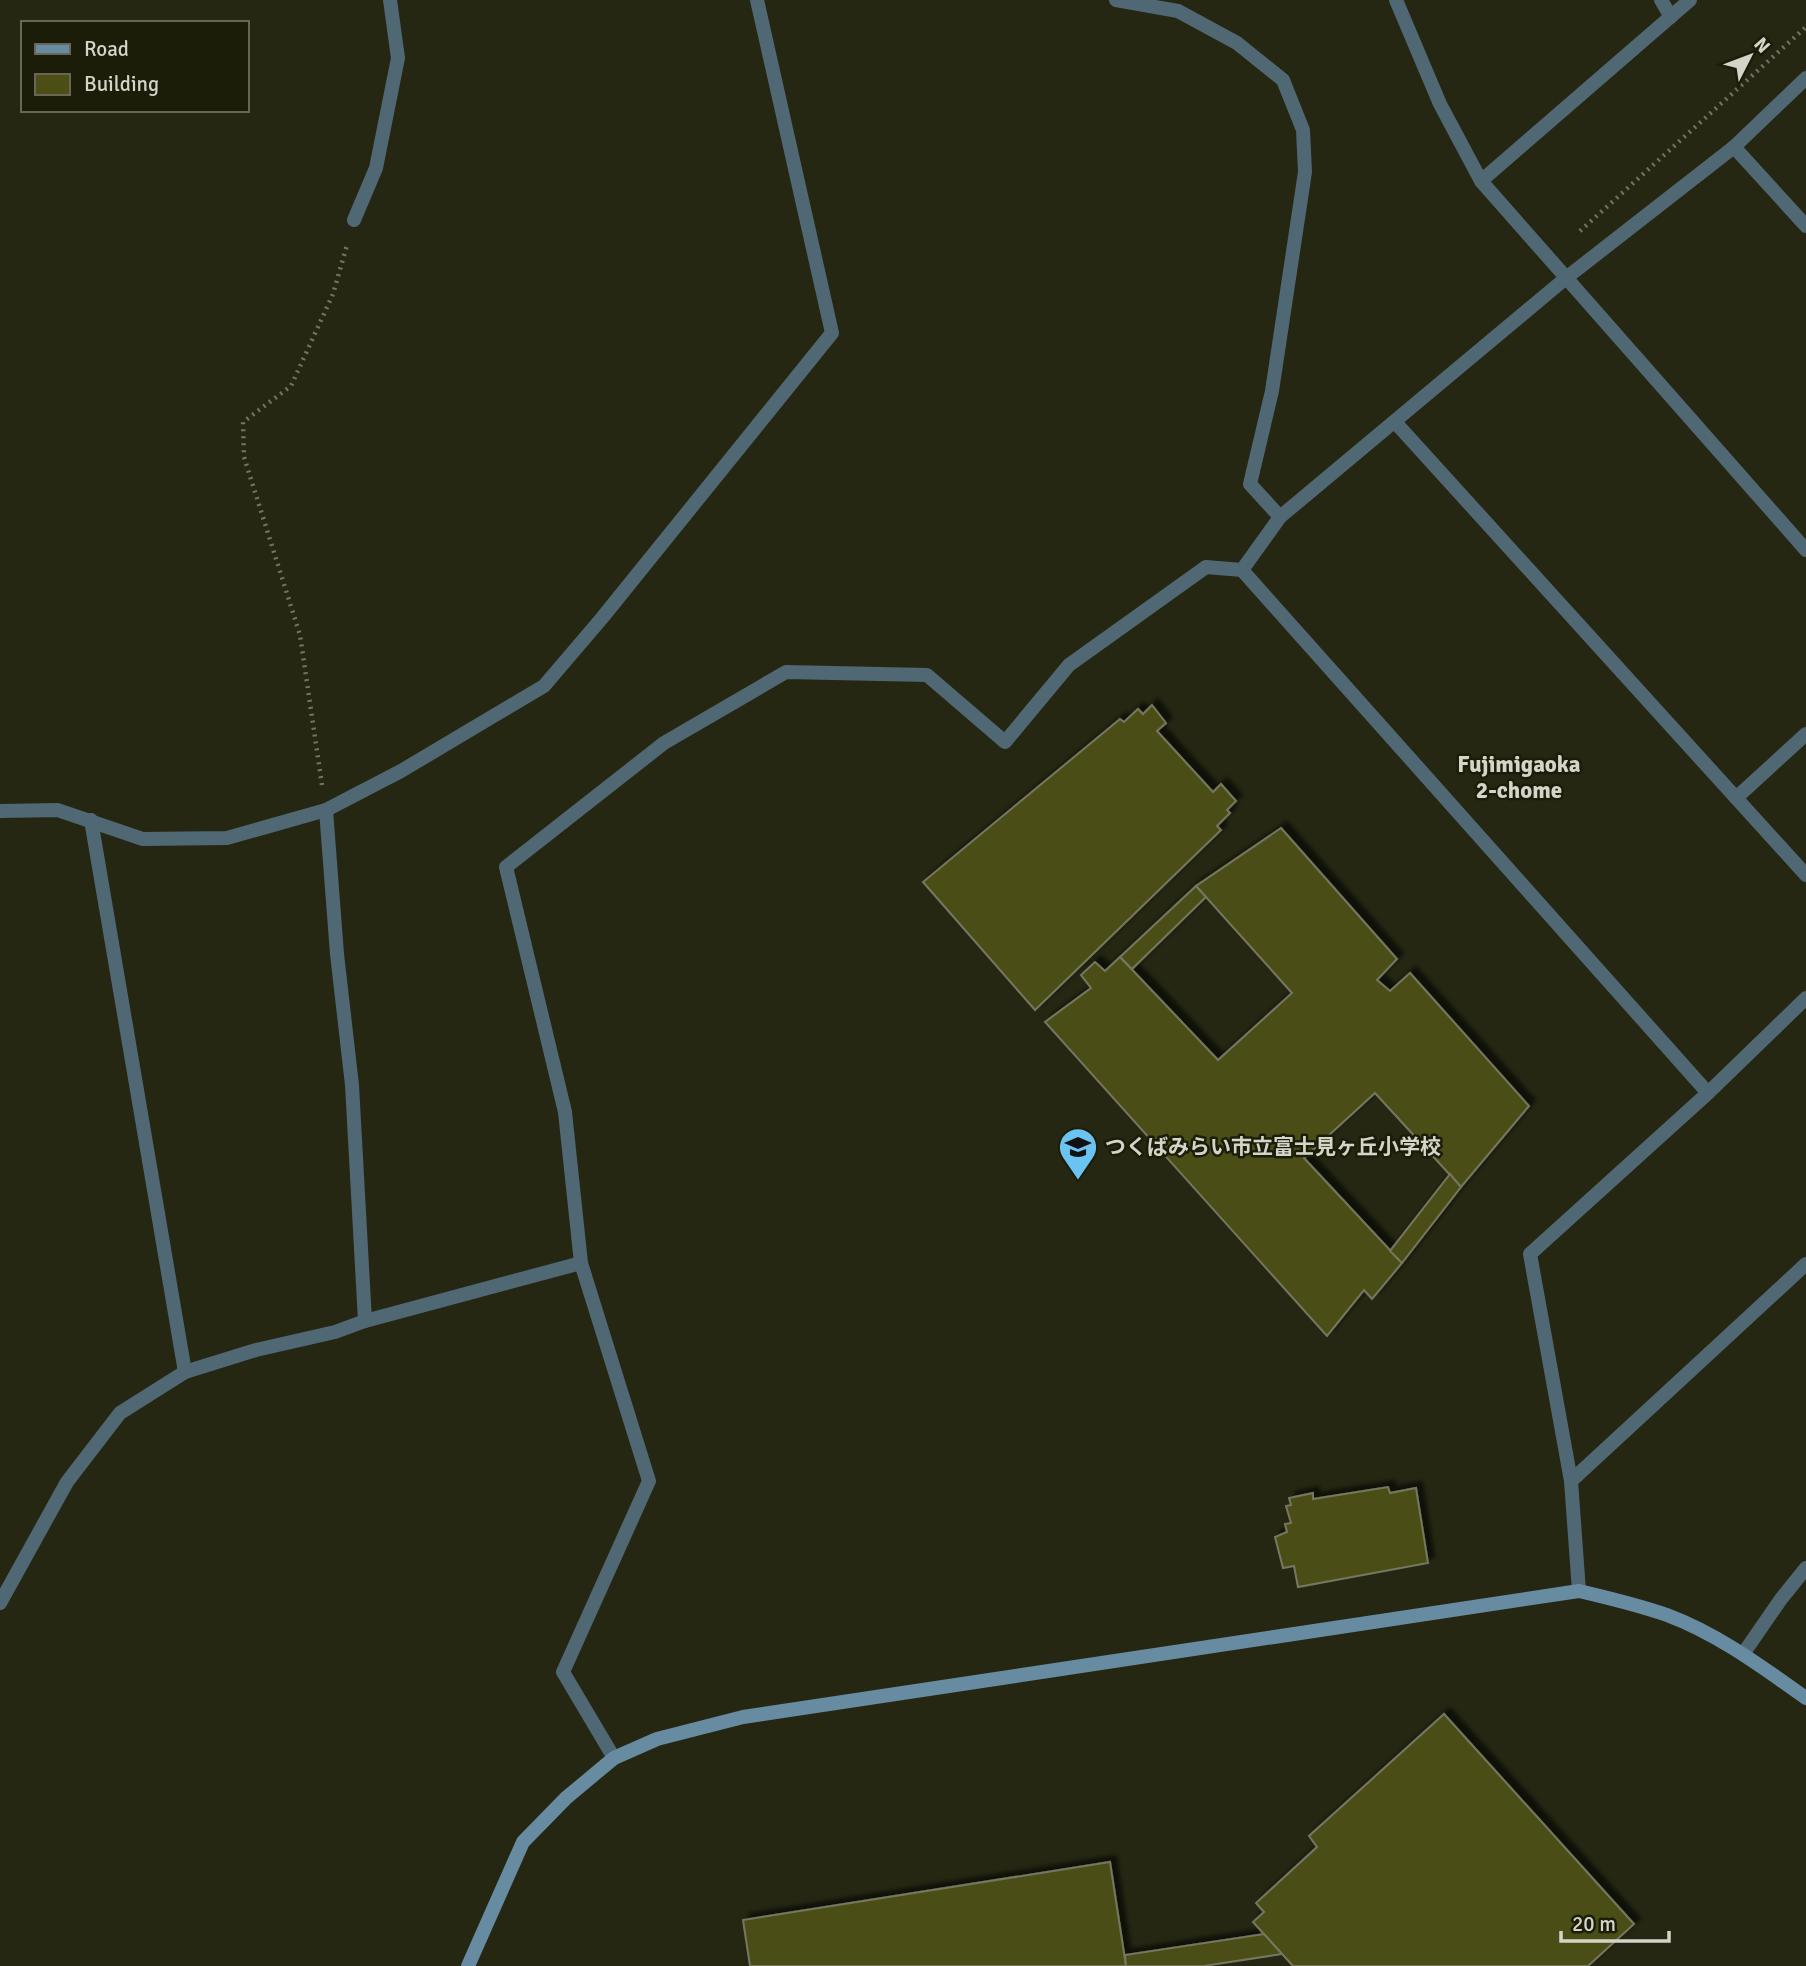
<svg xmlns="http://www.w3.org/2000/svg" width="1806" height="1966" viewBox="0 0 1806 1966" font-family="Signika,'Noto Sans JP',sans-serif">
<defs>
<filter id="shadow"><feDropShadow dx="6" dy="-6" stdDeviation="2" flood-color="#0009"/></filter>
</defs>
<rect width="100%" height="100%" fill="#252713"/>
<!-- building -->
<g fill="#4c4e16" stroke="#757760" stroke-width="2" filter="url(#shadow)">
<path d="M1152,705L1166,723L1157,731L1213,792L1221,784L1236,801L1227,810L1230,813L1217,826L1221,830L1035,1010L923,882L1120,719L1124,722L1138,709L1143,714Z"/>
<path d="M1281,828L1397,959L1377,980L1390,991L1410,973L1529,1106L1461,1187L1375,1093L1304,1158L1402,1263L1372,1299L1364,1290L1327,1336L1045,1022L1091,988L1081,975L1095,962L1105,971L1120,957L1218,1060L1292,993L1196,886Z"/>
<path d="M1196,886L1206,897L1132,969L1120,957Z"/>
<path d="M1450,1174L1461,1187L1402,1263L1390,1251Z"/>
<path d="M1388,1487L1390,1493L1416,1488L1428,1563L1298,1587L1294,1566L1283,1568L1275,1537L1287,1532L1285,1524L1291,1523L1286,1506L1291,1505L1289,1498L1313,1493V1499Z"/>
<path d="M1444,1714L1634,1924L1588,1966H1293L1253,1922L1264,1912L1256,1903L1317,1847L1309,1836Z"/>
<path d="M1110,1862L1126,1966H750L743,1920Z"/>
<path d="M1264,1934L1282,1954L1204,1966H1126L1125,1955Z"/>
</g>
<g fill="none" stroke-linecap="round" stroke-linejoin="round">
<!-- path -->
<g stroke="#737464" stroke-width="4.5" stroke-dasharray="2 5" stroke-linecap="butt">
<path d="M1580,231L1806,27"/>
<path d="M322,785L300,635L244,457L243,422L291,386L333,294L347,245"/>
</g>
<!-- street -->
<g stroke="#506774" stroke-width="14">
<path d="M1116,0L1178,11L1237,43L1283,80L1303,130L1305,172L1272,391L1250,484L1280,517"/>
<path d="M1396,0L1440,104L1481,181L1806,550"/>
<path d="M1661,0L1671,17"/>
<path d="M1734,147L1806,226"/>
<path d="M1481,181L1690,0"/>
<path d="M354,220L376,168L398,58L390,0"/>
<path d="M1395,422L1806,875"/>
<path d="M1736,798L1806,734"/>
<path d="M0,811L58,810L143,839L227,838L326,810L401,771L544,686L602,618L832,333L757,0"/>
<path d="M91,820L185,1372"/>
<path d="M1708,1093L1242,570L1280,517L1566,278L1734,147L1806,78"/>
<path d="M365,1321L581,1263"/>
<path d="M1571,1481L1806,1264"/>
<path d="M1579,1591L1571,1481L1530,1254L1708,1093L1806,998"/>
<path d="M0,1603L67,1482L120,1413L185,1372L256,1350L335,1332L365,1321L352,1085L337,954L326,810"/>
<path d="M1743,1654L1781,1599L1806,1568"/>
<path d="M614,1758L563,1672L649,1481L581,1263L565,1112L506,867L664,743L786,672L927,675L1005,742L1069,665L1206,567L1242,570"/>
</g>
<!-- secondary -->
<path stroke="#678ca1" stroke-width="14" d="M468,1966L523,1842L566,1798L614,1758L657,1739L743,1717L1579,1591C1609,1598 1638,1605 1667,1615C1718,1634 1762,1667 1806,1698"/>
</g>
<!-- icons -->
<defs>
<g id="school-pin" transform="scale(2.0125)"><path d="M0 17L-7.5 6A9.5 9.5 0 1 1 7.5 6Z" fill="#6bc3f2" stroke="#1c1d09"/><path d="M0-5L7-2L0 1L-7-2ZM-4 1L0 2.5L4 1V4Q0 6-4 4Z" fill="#111"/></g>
</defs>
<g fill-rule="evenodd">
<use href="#school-pin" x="1078" y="1147"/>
</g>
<g text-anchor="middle" stroke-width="5" stroke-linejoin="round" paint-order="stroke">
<!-- poi labels -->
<g font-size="21" font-weight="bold" fill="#d4d5c9" stroke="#1c1d09" text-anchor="start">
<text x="1105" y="1154">つくばみらい市立富士見ヶ丘小学校</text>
</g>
<!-- neighbourhood labels -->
<g font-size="23" font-weight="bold" fill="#d4d5c9" stroke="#1c1d09">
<text x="1519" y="772">Fujimigaoka<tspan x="1519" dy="26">2-chome</tspan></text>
</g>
</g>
<!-- legend -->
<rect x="21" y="21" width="228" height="91" fill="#1c1d09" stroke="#666756" stroke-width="2"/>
<rect x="35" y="44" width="35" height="10" fill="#678ca1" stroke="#666756" stroke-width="2"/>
<text x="84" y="56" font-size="21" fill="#d4d5c9">Road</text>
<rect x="35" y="74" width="35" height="21" fill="#4c4e16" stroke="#666756" stroke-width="2"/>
<text x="84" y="91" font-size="21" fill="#d4d5c9">Building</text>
<!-- north arrow -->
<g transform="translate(1750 56) rotate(48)" stroke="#1c1d09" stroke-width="5" paint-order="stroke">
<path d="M0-5L12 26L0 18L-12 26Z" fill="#d4d5c9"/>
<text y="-10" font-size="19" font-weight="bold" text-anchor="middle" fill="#d4d5c9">N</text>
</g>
<!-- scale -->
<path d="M1561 1931v10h108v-10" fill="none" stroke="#d4d5c9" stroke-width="3.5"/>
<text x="1572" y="1931" font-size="21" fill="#d4d5c9" stroke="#1c1d09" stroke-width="5" paint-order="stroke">20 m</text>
</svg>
